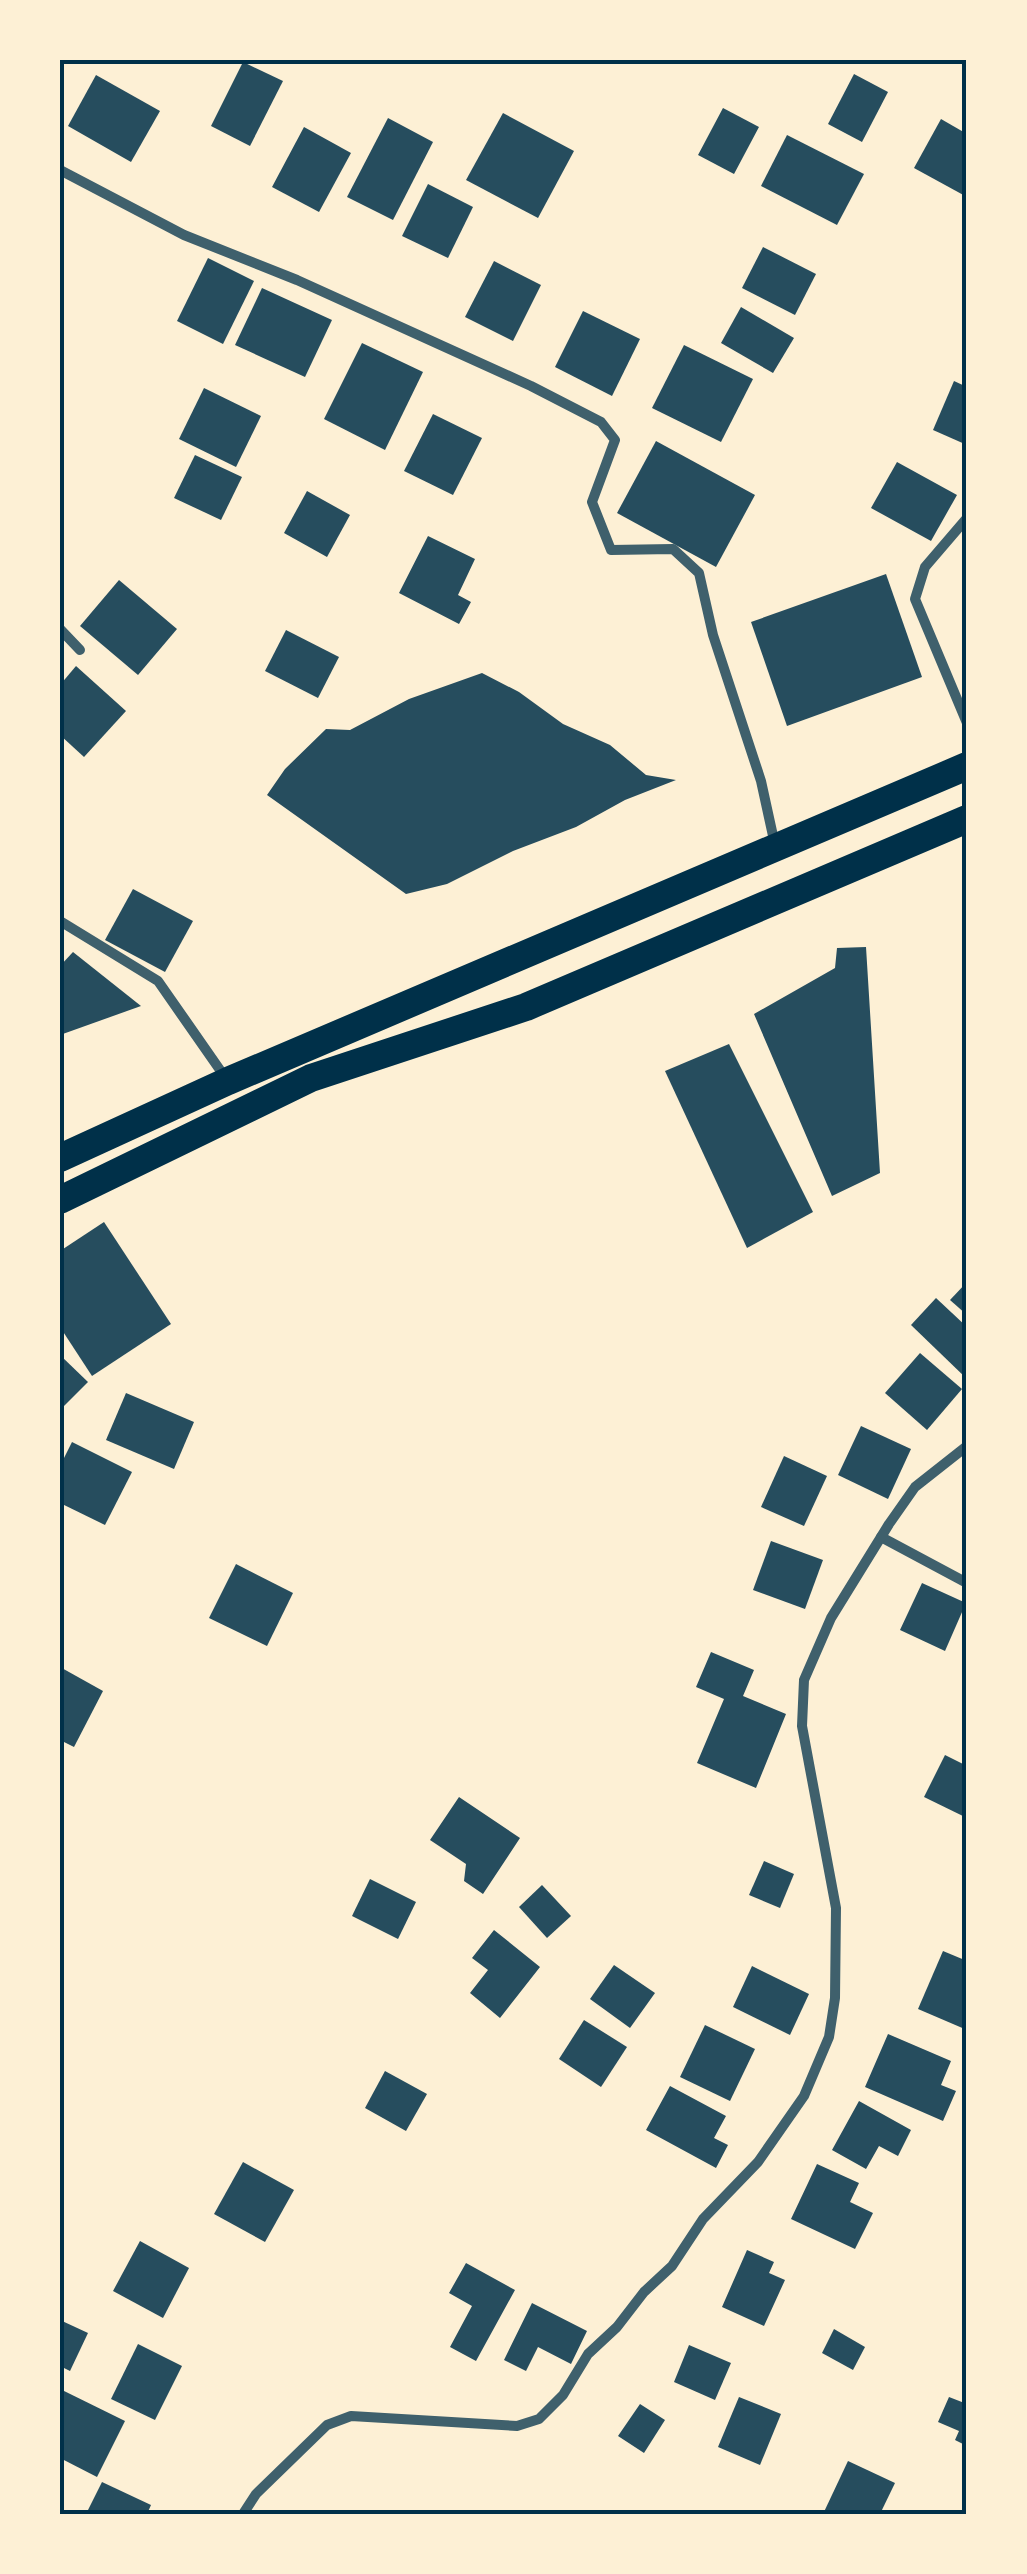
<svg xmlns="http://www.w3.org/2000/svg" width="1027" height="2574" viewBox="0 0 1027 2574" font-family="Helvetica,sans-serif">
<rect width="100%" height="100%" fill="#fdf0d5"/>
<!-- building -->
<g fill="#264d5e">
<path d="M243,62L283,81L250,146L211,126Z"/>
<path d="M854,74L888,92L862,142L828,124Z"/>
<path d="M96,75L160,111L131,162L68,126Z"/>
<path d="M723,108L759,127L734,174L698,155Z"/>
<path d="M503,113L574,151L538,218L466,180Z"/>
<path d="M388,118L433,142L393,220L347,197Z"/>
<path d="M941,119L967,134V197L914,168Z"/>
<path d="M304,127L351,153L319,212L272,187Z"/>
<path d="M787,135L864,174L837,225L761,186Z"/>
<path d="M428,184L473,207L448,258L402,236Z"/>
<path d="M763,247L816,274L795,315L742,288Z"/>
<path d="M208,258L254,281L223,344L177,321Z"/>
<path d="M494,261L541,285L513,341L465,317Z"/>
<path d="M262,288L332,320L305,377L235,345Z"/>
<path d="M741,307L794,338L773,373L721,343Z"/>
<path d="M583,311L640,339L612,396L555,367Z"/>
<path d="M362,343L423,372L385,450L324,419Z"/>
<path d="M684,345L753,379L721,442L652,408Z"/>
<path d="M954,381L967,387V445L933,430Z"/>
<path d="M204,388L261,416L236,467L179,439Z"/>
<path d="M433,414L482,438L453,495L404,471Z"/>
<path d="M656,441L755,495L716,567L617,513Z"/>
<path d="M195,455L242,477L221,520L174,498Z"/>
<path d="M897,462L957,495L931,541L871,508Z"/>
<path d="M307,491L350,515L327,557L284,533Z"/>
<path d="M428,536L475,559L458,595L471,602L459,624L399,593Z"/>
<path d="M886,574L922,677L787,726L751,622Z"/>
<path d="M119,580L177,629L138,675L80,626Z"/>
<path d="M286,630L339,657L318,698L265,671Z"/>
<path d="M76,666L126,711L84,757L60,735V685Z"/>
<path d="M482,673L519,692L563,724L610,745L646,775L676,780L625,800L576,827L513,851L447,884L406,894L267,795L285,769L326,729L350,730L409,699Z"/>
<path d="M133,889L193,921L165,972L105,940Z"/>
<path d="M866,947L880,1173L832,1196L754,1014L835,968L837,948Z"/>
<path d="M73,952L141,1006L60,1035V966Z"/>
<path d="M729,1044L813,1212L747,1248L665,1071Z"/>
<path d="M104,1222L171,1324L92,1376L60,1327V1251Z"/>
<path d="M967,1282V1315L950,1300Z"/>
<path d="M936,1298L967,1327V1379L911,1325Z"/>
<path d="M920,1353L962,1389L927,1430L885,1393Z"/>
<path d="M60,1355L88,1382L60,1410Z"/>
<path d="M126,1393L194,1422L174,1469L106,1440Z"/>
<path d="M861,1426L911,1449L888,1499L838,1475Z"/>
<path d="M72,1442L132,1472L105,1525L60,1503V1466Z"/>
<path d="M784,1456L827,1476L804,1526L761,1507Z"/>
<path d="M771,1541L823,1560L805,1609L753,1590Z"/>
<path d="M236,1564L293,1593L267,1646L209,1618Z"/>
<path d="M922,1583L966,1603L945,1651L900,1630Z"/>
<path d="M711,1652L754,1670L743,1696L786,1714L756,1788L697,1763L724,1699L696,1687Z"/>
<path d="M60,1667L103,1691L74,1747L60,1740Z"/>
<path d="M945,1755L967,1766V1818L924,1797Z"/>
<path d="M459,1797L520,1838L483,1894L464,1881L466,1864L430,1840Z"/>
<path d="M764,1861L794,1874L780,1908L749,1895Z"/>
<path d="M370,1879L416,1902L398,1939L352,1916Z"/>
<path d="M542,1885L571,1916L547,1938L519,1907Z"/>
<path d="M494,1930L540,1967L500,2018L470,1993L488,1970L472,1958Z"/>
<path d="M943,1951L967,1961V2030L918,2009Z"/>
<path d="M614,1965L655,1993L630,2028L590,1999Z"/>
<path d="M752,1966L809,1994L790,2035L733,2007Z"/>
<path d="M584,2020L627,2047L601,2087L559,2059Z"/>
<path d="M705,2025L755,2049L730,2101L680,2077Z"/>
<path d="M888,2034L951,2061L941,2085L956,2091L943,2121L865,2087Z"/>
<path d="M385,2071L427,2094L406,2131L365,2108Z"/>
<path d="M670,2086L726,2116L714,2138L728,2145L716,2168L646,2130Z"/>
<path d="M859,2101L911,2130L898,2156L879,2146L866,2169L832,2150Z"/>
<path d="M243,2162L294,2190L265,2242L214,2214Z"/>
<path d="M817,2164L859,2183L850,2202L873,2213L855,2249L791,2219Z"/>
<path d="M140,2241L189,2268L163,2318L113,2291Z"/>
<path d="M747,2250L774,2262L769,2273L785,2280L764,2326L722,2307Z"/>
<path d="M466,2263L515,2290L476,2361L450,2347L472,2306L449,2293Z"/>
<path d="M532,2303L587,2331L571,2364L538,2347L526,2371L504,2360Z"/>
<path d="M60,2320L88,2333L70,2371L60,2366Z"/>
<path d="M834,2329L865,2347L853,2370L822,2353Z"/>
<path d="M138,2344L182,2366L155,2420L111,2399Z"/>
<path d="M689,2345L731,2363L715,2400L674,2382Z"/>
<path d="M60,2389L125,2421L97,2477L60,2458Z"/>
<path d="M739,2397L781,2414L760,2465L718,2447Z"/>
<path d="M949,2397L967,2404V2446L955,2440L959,2431L938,2422Z"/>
<path d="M640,2404L665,2420L644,2453L618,2436Z"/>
<path d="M848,2461L895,2483L880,2514H823Z"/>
<path d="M102,2482L151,2505L147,2514H86Z"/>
</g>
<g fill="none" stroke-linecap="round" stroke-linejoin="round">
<!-- minor -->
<g stroke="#3f606c" stroke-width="10">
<path d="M60,170L184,235L297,280L531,386L601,422L615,440L592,502L611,550L673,549L699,573L713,635L761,781L775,845"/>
<path d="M967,518L925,567L915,599L967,723"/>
<path d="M60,629L80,650"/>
<path d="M60,921L158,981L227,1080"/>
<path d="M881,1537L967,1583"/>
<path d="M243,2514L256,2494L327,2425L351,2416L517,2426L539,2419L563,2395L588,2354L617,2327L644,2292L672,2266L703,2219L758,2162L804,2096L829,2037L835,1998L836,1908L802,1726L804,1680L831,1618L889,1524L915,1487L967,1446"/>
</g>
<!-- trunk -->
<g stroke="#003049" stroke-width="28">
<path d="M60,1158L228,1081L967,766"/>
<path d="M60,1200L311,1078L526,1007L967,819"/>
</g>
</g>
<!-- border -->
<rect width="1027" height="2574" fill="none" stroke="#fdf0d5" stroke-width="125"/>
<rect x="62" y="62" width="902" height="2450" fill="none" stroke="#003049" stroke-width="4"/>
</svg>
